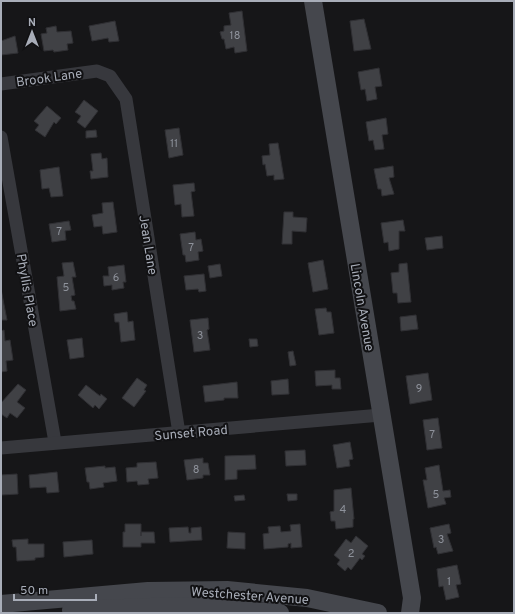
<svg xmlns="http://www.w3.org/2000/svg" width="515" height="614" viewBox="0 0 515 614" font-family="Overpass,sans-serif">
<rect width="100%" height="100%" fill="#161618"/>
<!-- building -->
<g fill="#404145" stroke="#303034">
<path d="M242,11L247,51L235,53L234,47L226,49L224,39H222L220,32L224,31V26L231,25L229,13Z"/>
<path d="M364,19L371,49L354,51L350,21Z"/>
<path d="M115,21L119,41L109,42L108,38L92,41L89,26Z"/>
<path d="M56,26L57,32L71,31L73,43L67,44L68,50L54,52L53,50L44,51L41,34L47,33L46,28Z"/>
<path d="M15,36L18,53L1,55V41Z"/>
<path d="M379,68L382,86L375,87L377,99L367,101L365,89L361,90L358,72Z"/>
<path d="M84,100L98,111L85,128L77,122L81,116L75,112Z"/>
<path d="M47,106L61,118L56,124L54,122L45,137L35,130L39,125L34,121Z"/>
<path d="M386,118L388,134L382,135L384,149L375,150L373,140L369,141L366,122Z"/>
<path d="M179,128L183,155L169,158L165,130Z"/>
<path d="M96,130L97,137L86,138V131Z"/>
<path d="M278,143L284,179L274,180V175L267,176L265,164L263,165L262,156L270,155L269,144Z"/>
<path d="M101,153L102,159L107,158L108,177L91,179L90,171H93L91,154Z"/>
<path d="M393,166L394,177L389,178L394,194L382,196L381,189H378L374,169Z"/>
<path d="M59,167L63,196L51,197L49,188L42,189L40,170Z"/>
<path d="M194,183L195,191L191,192L194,216L182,217L181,204L175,205L173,185Z"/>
<path d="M113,202L117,232L103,234L102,226L94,227L92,215L103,213L102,203Z"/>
<path d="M284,212H293V217L307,218L306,232L292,231V244H282Z"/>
<path d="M403,220L405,231H399V249L389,251L388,242L384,243L381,223Z"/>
<path d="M69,221L71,230L65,231L66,240L52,242L49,224Z"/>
<path d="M195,232L196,240L201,239L203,251L198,252L199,260L186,262L185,255H183L180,234Z"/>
<path d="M442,236L443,248L427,250L425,238Z"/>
<path d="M323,260L328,289L313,292L308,263Z"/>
<path d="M73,262L76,277H72L75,295L71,296L72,301H74L76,309L60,311L57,277L64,276L62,263Z"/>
<path d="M407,263L411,302L398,303L397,293H393L391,273L399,272V264Z"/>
<path d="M220,264L222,276L210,278L208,266Z"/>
<path d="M124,265L126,282H123L124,288L112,290V285L104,286L103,276H109L108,267Z"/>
<path d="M204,274L206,291L199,292L198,289L186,290L184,276Z"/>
<path d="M1,289L7,320H1Z"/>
<path d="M326,308L327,312H331L334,333L319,335L315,309Z"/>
<path d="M127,312L128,322L133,321L135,340L121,342L119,322H115L114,314Z"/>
<path d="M416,315L418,329L401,331L400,317Z"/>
<path d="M208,318L209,329L207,330L210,350L194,352L190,320Z"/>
<path d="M4,330L5,341L10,340L13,360L6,361L7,371L1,372V331Z"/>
<path d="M82,338L84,357L70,359L67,340Z"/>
<path d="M249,339H257L258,346L250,347Z"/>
<path d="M293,351L296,365L290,366L288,352Z"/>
<path d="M335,370V378H340L341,389H332V385L316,386L315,371Z"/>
<path d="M428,373L432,400L410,404L406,376Z"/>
<path d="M137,378L147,385L144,390L146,391L134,407L122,398Z"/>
<path d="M288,379L289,394L272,395L271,381Z"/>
<path d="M237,382L238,398H224V400L205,402L203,386Z"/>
<path d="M18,384L26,390L17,402L25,408L17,418L10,413L7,418L1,414V403Z"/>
<path d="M86,385L100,396L101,394L107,399L99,409L95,405L93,408L78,395Z"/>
<path d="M438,418L442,448L427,450L423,420Z"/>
<path d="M350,442L353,459L349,460L350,466L337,468L333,445Z"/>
<path d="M305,450L306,465L286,466L285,451Z"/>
<path d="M255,455L256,469L237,470V479L225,480V456Z"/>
<path d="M203,458V463H208L210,475H203V478L187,480L184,460Z"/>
<path d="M156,462L158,478L148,479L149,484L138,485L137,481L127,482L126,468L137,467V463Z"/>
<path d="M439,465L443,491L450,490L451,497L444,498L446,504L428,508L423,480H427L425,468Z"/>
<path d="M105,466V468L115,467L117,481L103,483L104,487L90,489L89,482H87L85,468Z"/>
<path d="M57,472L59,492L47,493L46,487L30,488L29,475Z"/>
<path d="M17,474L18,494L1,495V475Z"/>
<path d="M351,488L354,519H353V527L336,529L335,521H331L330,512L334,511V490Z"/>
<path d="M287,494H297V500L288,501Z"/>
<path d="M244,495L245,500L235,501L234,496Z"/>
<path d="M125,524H141V536V532H154L155,543H141V547H123V532H125Z"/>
<path d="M300,524L302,547L291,548V543L288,544V547L264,549L263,534L269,533L268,527L280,526L281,532L291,531L290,525Z"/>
<path d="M449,524L451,533L447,534L453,551L438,554L436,547L434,548L430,528Z"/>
<path d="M188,527L189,533H191V528L201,527L202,540L170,542L169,528Z"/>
<path d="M228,532L245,533V549L227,548Z"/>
<path d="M356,536L368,546L362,554L365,556L362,560L360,558L351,570L348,567L345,571L337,564L340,560L334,555L346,539L351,543Z"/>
<path d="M28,539V544H44V557L35,558V560L17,561L16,547H13L12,540Z"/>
<path d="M92,540L93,554L64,557L63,542Z"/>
<path d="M457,565L461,584L456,585L459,597L446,600L443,586L439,587L437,569Z"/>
</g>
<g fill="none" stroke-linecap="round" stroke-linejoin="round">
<!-- street -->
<g stroke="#37383d" stroke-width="13">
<path d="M1,84L97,71L110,76L126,99L179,433"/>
<path d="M1,137L55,442"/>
<path d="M1,448L381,415"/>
</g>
<!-- secondary -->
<g stroke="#45474d" stroke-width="18">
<path d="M313,1L412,598L410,613"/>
<path d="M1,604L148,591L227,590L307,598L378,613"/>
<path d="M71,610L178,606L280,613"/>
</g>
</g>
<g text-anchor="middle" stroke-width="4" stroke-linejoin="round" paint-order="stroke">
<!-- number labels -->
<g font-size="11" fill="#8e929b">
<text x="235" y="39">18</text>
<text x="174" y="147">11</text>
<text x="59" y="235">7</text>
<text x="191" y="251">7</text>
<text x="116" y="281">6</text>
<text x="66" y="291">5</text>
<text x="200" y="339">3</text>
<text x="419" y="392">9</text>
<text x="432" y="438">7</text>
<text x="196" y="473">8</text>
<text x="436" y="498">5</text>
<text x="343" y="513">4</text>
<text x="441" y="543">3</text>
<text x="351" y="557">2</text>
<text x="449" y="585">1</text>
</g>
<!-- street labels -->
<g font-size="13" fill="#a8adb8" stroke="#111113">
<text transform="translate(49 77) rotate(-8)" y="5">Brook Lane</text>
<text transform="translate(149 245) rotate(81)" y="5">Jean Lane</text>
<text transform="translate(28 290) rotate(80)" y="5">Phyllis Place</text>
<text transform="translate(363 307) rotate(80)" y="5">Lincoln Avenue</text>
<text transform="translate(191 432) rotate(-5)" y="5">Sunset Road</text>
<text transform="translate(250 595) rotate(4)" y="5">Westchester Avenue</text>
</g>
</g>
<!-- border -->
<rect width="515" height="614" fill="none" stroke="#a8adb8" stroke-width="4"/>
<!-- north arrow -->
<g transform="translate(32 32)" stroke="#111113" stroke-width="3" paint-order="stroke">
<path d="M0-3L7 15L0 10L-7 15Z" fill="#a8adb8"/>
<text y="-6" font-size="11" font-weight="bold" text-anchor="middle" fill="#a8adb8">N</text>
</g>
<!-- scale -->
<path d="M14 594v6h82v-6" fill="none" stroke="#a8adb8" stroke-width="2"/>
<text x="20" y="594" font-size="12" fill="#a8adb8" stroke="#111113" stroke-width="3" paint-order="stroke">50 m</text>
</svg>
